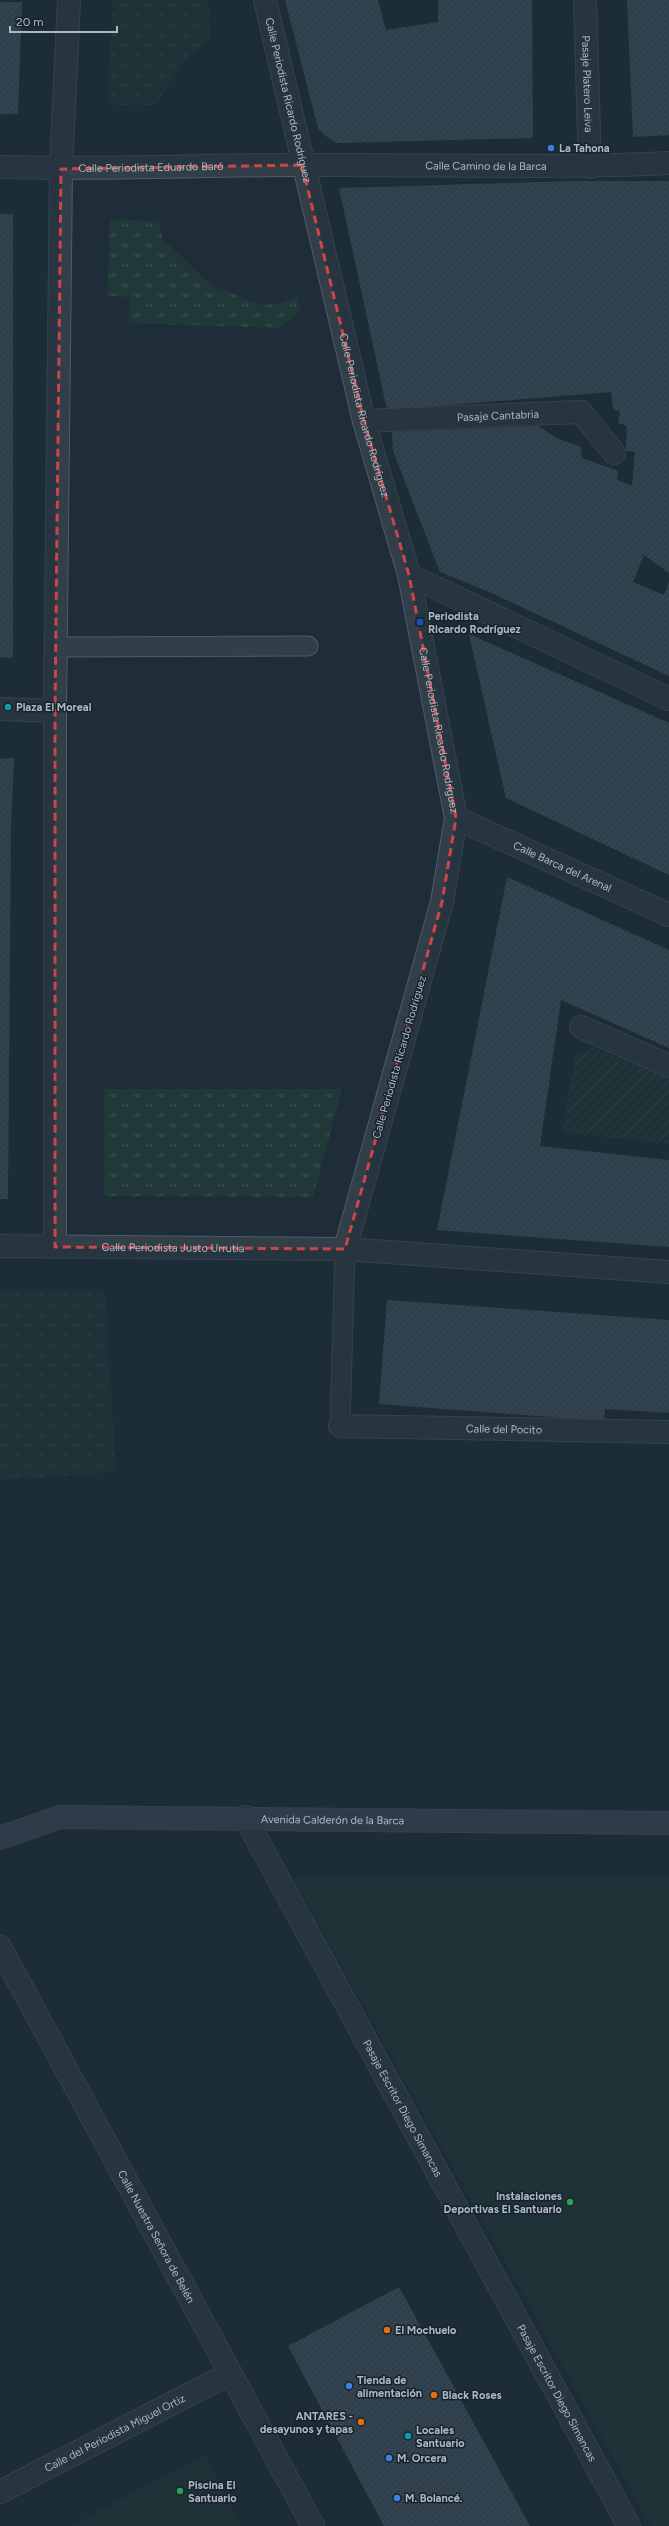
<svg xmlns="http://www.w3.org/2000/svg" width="669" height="2526" viewBox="0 0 669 2526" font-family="Figtree,sans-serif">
<defs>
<pattern id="grass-tufts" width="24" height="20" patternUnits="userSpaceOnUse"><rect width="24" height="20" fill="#203938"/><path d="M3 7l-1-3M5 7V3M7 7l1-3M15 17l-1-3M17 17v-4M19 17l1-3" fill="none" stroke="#3e5453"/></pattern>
<pattern id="garden-furrows" width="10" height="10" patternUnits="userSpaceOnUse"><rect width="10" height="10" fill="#203938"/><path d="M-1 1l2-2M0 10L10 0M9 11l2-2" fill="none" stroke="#3e5453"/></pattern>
<pattern id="building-hatch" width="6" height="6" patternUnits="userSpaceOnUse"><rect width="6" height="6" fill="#465764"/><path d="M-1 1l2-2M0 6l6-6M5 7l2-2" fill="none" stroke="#5e6d79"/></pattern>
</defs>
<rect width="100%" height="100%" fill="#1e2d38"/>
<!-- grass -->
<g fill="url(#grass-tufts)">
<path d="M113,0H208L210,40L181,65L156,105H107Z"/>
<path d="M110,219L158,221L163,239L211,285L261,305L280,303L297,296L301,308L294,317L277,328L129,323L130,297L107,296Z"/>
<path d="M104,1089H342L313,1197L104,1196Z"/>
<path d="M0,1290H105L116,1472L0,1480Z"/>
</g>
<!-- park -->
<g fill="#203938">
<path d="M669,1877V2526H651L293,1878Z"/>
<path d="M204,2455L242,2526H71Z"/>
</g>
<!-- garden -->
<path fill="url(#garden-furrows)" d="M593,1047L669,1080V1144L562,1132L575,1056Z"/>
<!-- building -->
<g fill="url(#building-hatch)">
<path d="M285,0H378L386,30L438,22V0H532L533,138L337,143L324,135L318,128Z"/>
<path d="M627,0H669V135L633,137Z"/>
<path d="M0,2H22L18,114H0Z"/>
<path d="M575,181H669V573L644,555L633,582L664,595L669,582V676L489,592L440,572L393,451L392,432L538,426L557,438L581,447L582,458L618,471L617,480L632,486L635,452L626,451L627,426L618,423L620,412L613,409L611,392L387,410L339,188Z"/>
<path d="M0,214H13V658L0,657Z"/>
<path d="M469,634L669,723V875L506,798Z"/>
<path d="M14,758L11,827L8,1199H0V759Z"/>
<path d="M507,877L669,950V1048L561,1000L540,1146L669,1160V1247L437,1230Z"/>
<path d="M387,1300L669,1320V1413L605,1409L604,1421L379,1404Z"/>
<path d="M399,2287L530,2526H384L288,2346Z"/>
</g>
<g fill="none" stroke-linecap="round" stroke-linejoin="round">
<!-- service casing -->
<g stroke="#505c66" stroke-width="21">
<g id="service">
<path d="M55,647L308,646"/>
<path d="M340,1426L345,1249"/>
</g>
</g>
<!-- pedestrian casing -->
<g stroke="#505c66" stroke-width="24">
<g id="pedestrian">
<path id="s1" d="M364,421L581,412L614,453"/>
<path d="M409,575L669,699"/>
<path d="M0,709L55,711"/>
<path id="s2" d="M456,818L669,915"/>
<path d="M581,1027L669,1066"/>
<path id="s3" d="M340,1426L669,1432"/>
<path id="s4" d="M245,1817L629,2526"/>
</g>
</g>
<!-- minor casing -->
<g stroke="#505c66" stroke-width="24">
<g id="minor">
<path id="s5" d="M585,0L590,167"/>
<path d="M55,1247V711L61,169L69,0"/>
<path id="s6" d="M0,1947L313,2526"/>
<path id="s7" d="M0,2492L229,2374"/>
</g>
</g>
<!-- tertiary casing -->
<g stroke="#505c66" stroke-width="24">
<g id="tertiary">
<path id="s8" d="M265,0L364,421L409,575L456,818L442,902L345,1249"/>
<path id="s9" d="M0,167C101,170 202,165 303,165C425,164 547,169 669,163"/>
<path id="s10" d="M0,1246L345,1249L669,1272"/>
</g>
</g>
<!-- secondary casing -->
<g stroke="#505c66" stroke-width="24">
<g id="secondary">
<path id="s11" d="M0,1838L60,1817L669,1823"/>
</g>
</g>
<!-- service -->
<use href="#service" stroke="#323e48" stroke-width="19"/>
<!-- pedestrian -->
<use href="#pedestrian" stroke="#323e48" stroke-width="22"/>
<!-- minor -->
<use href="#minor" stroke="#323e48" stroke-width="22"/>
<!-- tertiary -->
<use href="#tertiary" stroke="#323e48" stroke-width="22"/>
<!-- secondary -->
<use href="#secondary" stroke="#404e5b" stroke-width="22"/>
</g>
<!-- marked area -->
<path d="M0 0H669V2526H0ZM302,165L364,421L409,575L456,818L442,902L345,1249L55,1247V711L61,169Z" fill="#1e2d38" fill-opacity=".55" fill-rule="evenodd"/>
<path fill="none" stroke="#ce4547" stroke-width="3" stroke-dasharray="8 5" stroke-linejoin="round" d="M302,165L364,421L409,575L456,818L442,902L345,1249L55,1247V711L61,169Z"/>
<!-- markers -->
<g fill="#3f7fe0" stroke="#18232c" stroke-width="1.5">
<circle cx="551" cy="148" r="4"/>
<circle cx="349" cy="2386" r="4"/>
<circle cx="389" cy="2458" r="4"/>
<circle cx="397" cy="2498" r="4"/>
</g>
<rect fill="#1a4fb4" stroke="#18232c" stroke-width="1.5" x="416" y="618" width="8" height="8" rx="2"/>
<g fill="#0f9aa8" stroke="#18232c" stroke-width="1.5">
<circle cx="8" cy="707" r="4"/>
<circle cx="408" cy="2436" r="4"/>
</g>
<g fill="#2e9e5b" stroke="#18232c" stroke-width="1.5">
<circle cx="570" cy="2202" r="4"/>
<circle cx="180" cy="2491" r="4"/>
</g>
<g fill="#e8710a" stroke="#18232c" stroke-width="1.5">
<circle cx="387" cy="2330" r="4"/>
<circle cx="434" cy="2395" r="4"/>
<circle cx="361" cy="2422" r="4"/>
</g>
<g text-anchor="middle" stroke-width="3" stroke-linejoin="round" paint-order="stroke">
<!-- street labels -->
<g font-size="11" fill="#acb9c5" stroke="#18232c">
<text dy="4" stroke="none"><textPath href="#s5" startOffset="84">Pasaje Platero Leiva</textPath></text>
<text dy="4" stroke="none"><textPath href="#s8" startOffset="103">Calle Periodista Ricardo Rodríguez</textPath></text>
<text dy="4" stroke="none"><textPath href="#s9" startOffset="486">Calle Camino de la Barca</textPath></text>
<text dy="4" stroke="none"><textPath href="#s9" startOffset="151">Calle Periodista Eduardo Baró</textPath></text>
<text dy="4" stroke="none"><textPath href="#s8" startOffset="427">Calle Periodista Ricardo Rodríguez</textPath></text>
<text dy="4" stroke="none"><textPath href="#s1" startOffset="134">Pasaje Cantabria</textPath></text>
<text dy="4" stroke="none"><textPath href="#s8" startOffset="751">Calle Periodista Ricardo Rodríguez</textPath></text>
<text dy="4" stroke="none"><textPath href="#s2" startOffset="117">Calle Barca del Arenal</textPath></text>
<text transform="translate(399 1057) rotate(-74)" y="4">Calle Periodista Ricardo Rodríguez</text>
<text dy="4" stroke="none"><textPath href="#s10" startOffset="173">Calle Periodista Justo Urrutia</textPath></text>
<text dy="4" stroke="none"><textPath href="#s3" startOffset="164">Calle del Pocito</textPath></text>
<text dy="4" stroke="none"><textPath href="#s11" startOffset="336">Avenida Calderón de la Barca</textPath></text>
<text dy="4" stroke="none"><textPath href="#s4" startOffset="331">Pasaje Escritor Diego Simancas</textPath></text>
<text dy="4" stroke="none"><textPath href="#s6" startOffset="329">Calle Nuestra Señora de Belén</textPath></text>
<text dy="4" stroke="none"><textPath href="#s4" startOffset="655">Pasaje Escritor Diego Simancas</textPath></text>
<text dy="4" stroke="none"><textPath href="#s7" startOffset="129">Calle del Periodista Miguel Ortiz</textPath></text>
</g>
<!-- poi labels -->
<g font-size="11" font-weight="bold" fill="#acb9c5" stroke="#18232c" text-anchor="start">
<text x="559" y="152">La Tahona</text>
<text x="428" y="620">Periodista<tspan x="428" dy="13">Ricardo Rodríguez</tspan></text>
<text x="16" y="711">Plaza El Moreal</text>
<text x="562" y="2200" text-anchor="end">Instalaciones<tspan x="562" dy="13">Deportivas El Santuario</tspan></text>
<text x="395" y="2334">El Mochuelo</text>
<text x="357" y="2384">Tienda de<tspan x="357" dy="13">alimentación</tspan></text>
<text x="442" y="2399">Black Roses</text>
<text x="353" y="2420" text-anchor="end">ANTARES -<tspan x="353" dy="13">desayunos y tapas</tspan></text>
<text x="416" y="2434">Locales<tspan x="416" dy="13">Santuario</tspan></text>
<text x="397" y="2462">M. Orcera</text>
<text x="188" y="2489">Piscina El<tspan x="188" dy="13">Santuario</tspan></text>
<text x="405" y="2502">M. Bolancé.</text>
</g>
</g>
<!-- scale -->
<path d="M10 26v6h107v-6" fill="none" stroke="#acb9c5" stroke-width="2"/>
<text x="16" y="26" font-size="12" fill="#acb9c5" stroke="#18232c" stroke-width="3" paint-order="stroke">20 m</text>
</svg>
